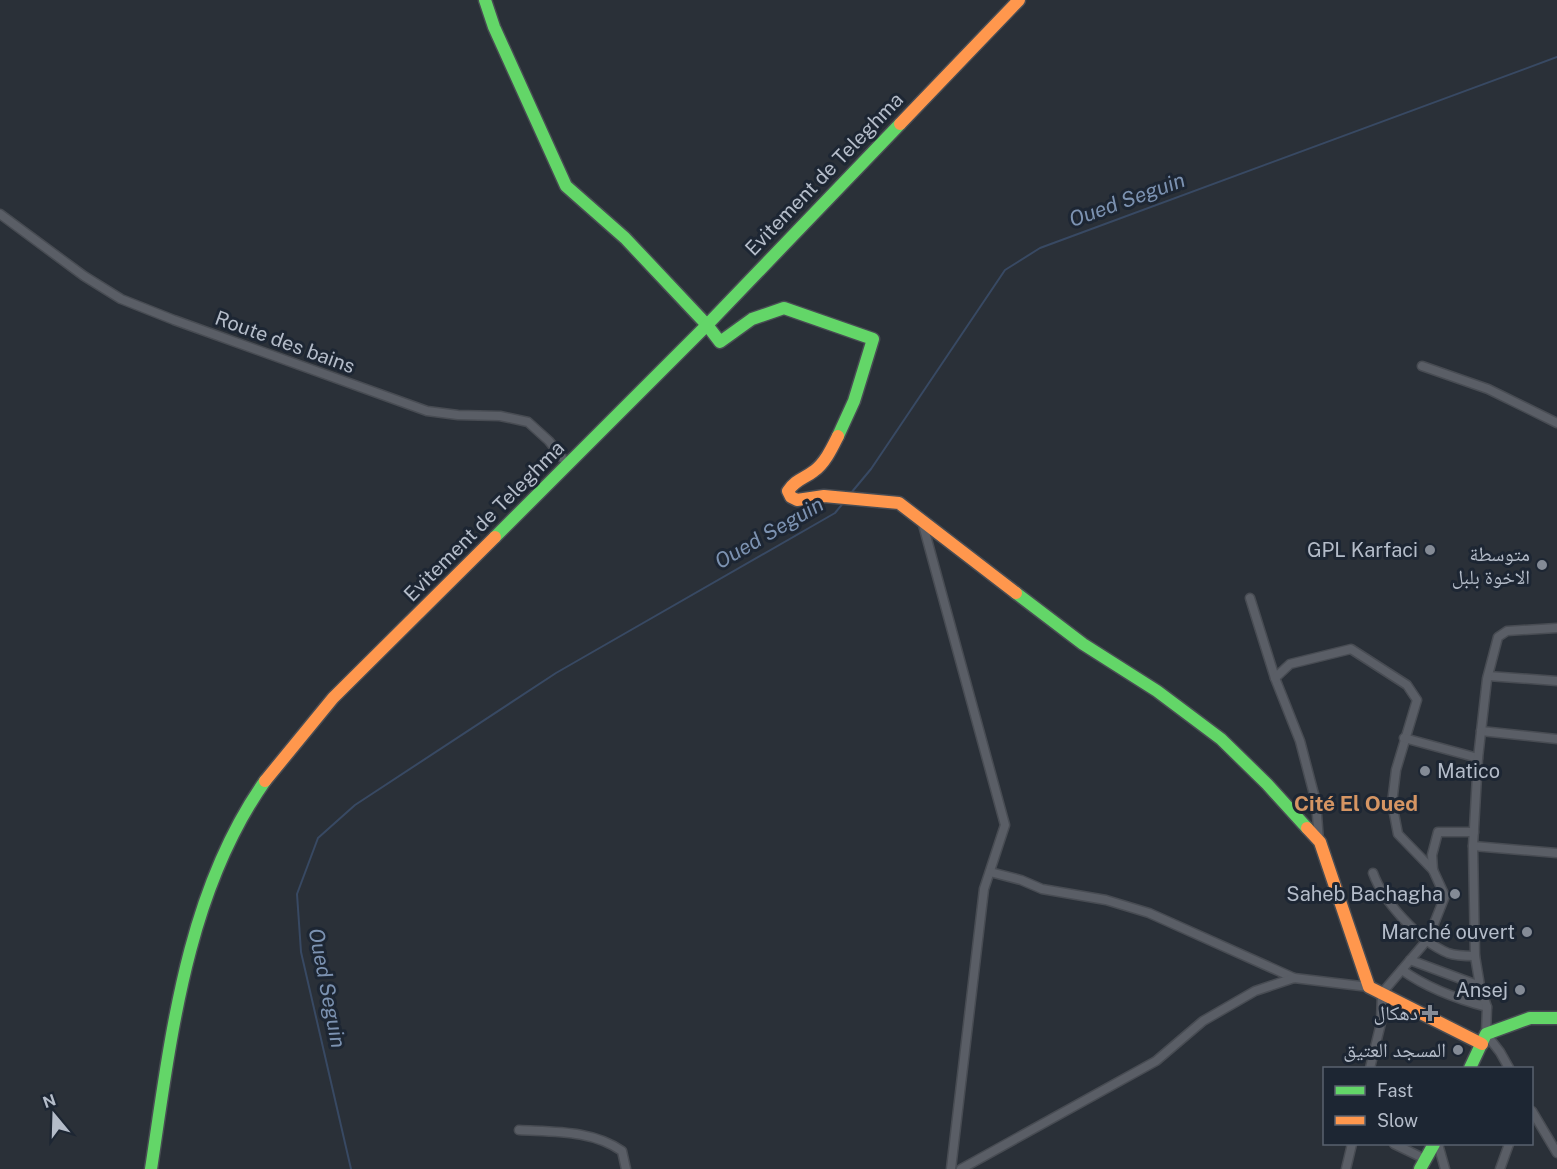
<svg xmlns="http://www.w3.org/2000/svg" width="1557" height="1169" viewBox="0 0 1557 1169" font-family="'Public Sans','Noto Naskh Arabic',sans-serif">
<rect width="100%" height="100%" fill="#2a3038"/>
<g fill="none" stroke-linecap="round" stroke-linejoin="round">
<!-- stream -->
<g stroke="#384963" stroke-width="2">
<path d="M851,493L871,469L1005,270L1040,248L1557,57"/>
<path d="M351,1169L301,952L297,894L318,838L355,805L556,673L835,513L844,502"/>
</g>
<!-- street casing -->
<g stroke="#484c53" stroke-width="11">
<g id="street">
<path d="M0,214L84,276L121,299L174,320L427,411L458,415L500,416L528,422L549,441L568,465"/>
<path d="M1422,366L1488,389L1557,423"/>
<path d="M922,521L1005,825L984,889L951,1169"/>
<path d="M1250,598L1275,678L1300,741L1316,802L1319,841"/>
<path d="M1488,676L1557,681"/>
<path d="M1275,678L1290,664L1351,649L1407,685L1417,700L1396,770L1392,803L1398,834L1433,870L1445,896L1428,939L1382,993L1381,1023L1370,1068"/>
<path d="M1481,731L1557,739"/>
<path d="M1404,738L1478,758"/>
<path d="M1473,846L1557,853"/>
<path d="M1433,870L1432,855L1438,832H1474"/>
<path d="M990,872L1021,880L1042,889L1106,900L1149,913L1294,978"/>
<path d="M1373,873C1383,901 1419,941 1448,953C1456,956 1466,956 1475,956"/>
<path d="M1410,960L1480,986"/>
<path d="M1402,970C1427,988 1457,999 1487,1007"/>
<path d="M1509,1068L1500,1052L1486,1034L1487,1007L1480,986L1475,956L1473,846L1478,758L1487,679L1498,637L1507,631L1557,628"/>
<path d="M1532,1111L1557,1153"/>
<path d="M519,1130C554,1132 592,1130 622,1151L626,1169"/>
<path d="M1394,1144L1425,1159"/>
<path d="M1438,1144L1445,1169"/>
<path d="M961,1169L1156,1061L1203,1021L1255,991L1294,978L1369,987"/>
<path d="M1346,1169L1352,1144"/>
<path d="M1500,1169L1509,1144"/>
</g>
</g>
<!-- fast casing -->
<g stroke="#484c53" stroke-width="15">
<g id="fast">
<path d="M485,0L494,27L566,186L625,238L707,325L720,342L752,319L784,308L873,339L854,401L838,436"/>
<path d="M495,537L707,325L900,124"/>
<path d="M1016,593L1083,644L1157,691L1221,739L1267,784L1307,828"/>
<path d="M1470,1068L1486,1034L1530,1018H1557"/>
<path d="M151,1169C171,1037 186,893 265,781"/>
<path d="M1420,1169L1434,1144"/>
</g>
</g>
<!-- slow casing -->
<g stroke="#484c53" stroke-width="15">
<g id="slow">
<path d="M900,124L1019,0"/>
<path d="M838,436C832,448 825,463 814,471C804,479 796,479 788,491L791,497L797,500L824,496L899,503L1016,593"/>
<path d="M265,781L333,698L495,537"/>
<path d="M1307,828L1320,842L1369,987L1482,1044"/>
</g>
</g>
<!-- street -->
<use href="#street" stroke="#5a5e66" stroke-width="8"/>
<!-- fast -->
<use href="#fast" stroke="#63d668" stroke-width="12"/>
<!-- slow -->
<use href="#slow" stroke="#ff974d" stroke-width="12"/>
</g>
<!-- markers -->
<g fill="#848b96" stroke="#1d2633" stroke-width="2">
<circle cx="1430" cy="550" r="6"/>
<circle cx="1542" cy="565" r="6"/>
<circle cx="1425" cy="771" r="6"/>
<circle cx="1455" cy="894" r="6"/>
<circle cx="1527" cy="932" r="6"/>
<circle cx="1520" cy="990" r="6"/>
<path d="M1427 1004h6v6h6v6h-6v6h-6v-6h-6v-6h6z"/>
<circle cx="1458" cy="1050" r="6"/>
</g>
<g text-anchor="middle" stroke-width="6" stroke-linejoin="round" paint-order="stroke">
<!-- street labels -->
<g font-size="20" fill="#b4bcc9" stroke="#1d2633">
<text transform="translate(824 174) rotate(-46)" y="7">Evitement de Teleghma</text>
<text transform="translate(285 342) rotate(20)" y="7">Route des bains</text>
<text transform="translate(484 521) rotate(-45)" y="7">Evitement de Teleghma</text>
</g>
<!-- poi labels -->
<g font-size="20" fill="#b4bcc9" stroke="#1d2633" text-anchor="end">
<text x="1418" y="557">GPL Karfaci</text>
<text x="1530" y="561">متوسطة<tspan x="1530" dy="23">الاخوة بلبل</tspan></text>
<text x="1437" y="778" text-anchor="start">Matico</text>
<text x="1443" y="901">Saheb Bachagha</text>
<text x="1515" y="939">Marché ouvert</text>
<text x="1508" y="997">Ansej</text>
<text x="1418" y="1020">دهكال</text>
<text x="1446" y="1057">المسجد العتيق</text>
</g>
<!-- water labels -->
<g font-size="21" font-style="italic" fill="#7c92b1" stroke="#1d2633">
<text transform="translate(1127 200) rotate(-20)" y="7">Oued Seguin</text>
<text transform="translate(769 533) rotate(-30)" y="7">Oued Seguin</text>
<text transform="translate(327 988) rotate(79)" y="7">Oued Seguin</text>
</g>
<!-- neighbourhood labels -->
<g font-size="21" font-weight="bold" fill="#d59563" stroke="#1d2633">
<text x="1356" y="811">Cité El Oued</text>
</g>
</g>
<!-- legend -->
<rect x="1323" y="1067" width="210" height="78" fill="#1d2633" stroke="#59626f" stroke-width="1.5"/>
<rect x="1335" y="1086" width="30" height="9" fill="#63d668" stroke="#59626f" stroke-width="1.5"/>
<text x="1377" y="1097" font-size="18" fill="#b4bcc9">Fast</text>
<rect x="1335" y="1116" width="30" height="9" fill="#ff974d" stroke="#59626f" stroke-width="1.5"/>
<text x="1377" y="1127" font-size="18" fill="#b4bcc9">Slow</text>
<!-- north arrow -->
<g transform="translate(54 1115) rotate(341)" stroke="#1d2633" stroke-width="4.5" paint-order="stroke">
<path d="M0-4.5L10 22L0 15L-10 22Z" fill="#b4bcc9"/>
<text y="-9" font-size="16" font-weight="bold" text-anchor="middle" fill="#b4bcc9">N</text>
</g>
</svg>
